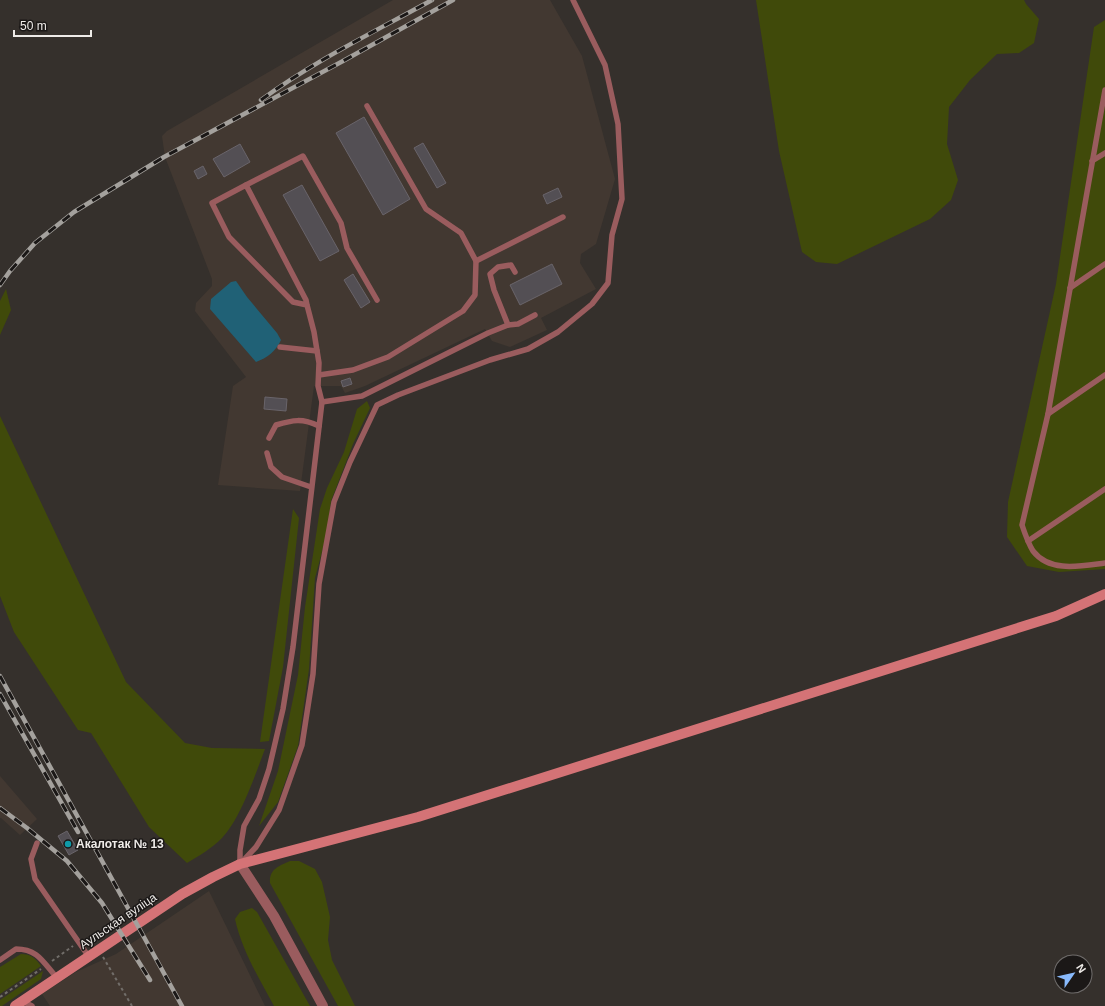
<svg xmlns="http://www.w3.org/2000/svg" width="1105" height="1006" viewBox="0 0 1105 1006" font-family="Arial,sans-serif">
<rect width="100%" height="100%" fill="#35302c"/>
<!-- built -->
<g fill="#423831">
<path d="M393,0H550L582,56L615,179L596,244L581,254L580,263L596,289L541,318L547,330L510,347L492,341L485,329L365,386L345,393L341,386H314L300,491L218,485L233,386L246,377L195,311L196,303L212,286V279L165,157L162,136L167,131Z"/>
<path d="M0,776L37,819L20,835L1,818H0Z"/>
<path d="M209,891L265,1006H50L42,994L76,972L116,954Z"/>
</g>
<!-- green -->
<g fill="#404a0a">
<path d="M756,0H1024L1026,4L1039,19L1034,43L1019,53L997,54L970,80L949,107L947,144L958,180L951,200L930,219L837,264L816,262L802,252L779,151Z"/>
<path d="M1105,20V569L1059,572L1027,566L1007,537L1008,502L1056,284L1094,27Z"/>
<path d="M6,289L11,310L0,335V301Z"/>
<path d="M367,401L370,408L353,444L331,501L327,533L315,578L309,669L298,746L278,802L259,826L278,771L298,675L305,607L320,509L327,488L344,452L357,409Z"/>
<path d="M0,416L126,682L185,743L212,748L265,749C255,775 241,818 222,838C212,848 199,856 187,863L149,827L91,733L78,730L14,632L0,596Z"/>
<path d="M293,509L299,518L283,667L269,741L260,742Z"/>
<path d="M290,861H299L315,869L322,882L330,917L328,940L332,960L355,1006H338L270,883C269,869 279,866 290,861Z"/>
<path d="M252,908L257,912L310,1006H274C259,978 242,951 235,919L240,912Z"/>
<path d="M21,954C31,954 35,958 41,966L0,994V967Z"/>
<path d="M43,971L41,979L2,1006H0V1000Z"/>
</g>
<!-- water -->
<path fill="#206176" d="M236,281L247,297L277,333L281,340C276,351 267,358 256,362L210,309L211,299L231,282Z"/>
<!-- building -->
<g fill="#534f54" stroke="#69646a">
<path d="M364,117L410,199L383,215L336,133Z"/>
<path d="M423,143L446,183L437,188L414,148Z"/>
<path d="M240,144L250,162L224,177L213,159Z"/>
<path d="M203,166L207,174L198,179L194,171Z"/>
<path d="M302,185L339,251L320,261L283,195Z"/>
<path d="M558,188L562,197L547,204L543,195Z"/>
<path d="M552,264L562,284L520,305L510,285Z"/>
<path d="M353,274L370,302L361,308L344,280Z"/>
<path d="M350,378L352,384L343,387L341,381Z"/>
<path d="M265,397L287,399L286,411L264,409Z"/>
<path d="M67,831L78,850L69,855L58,836Z"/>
</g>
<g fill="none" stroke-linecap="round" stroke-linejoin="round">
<!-- path -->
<g stroke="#726e6a" stroke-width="2" stroke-dasharray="3 3" stroke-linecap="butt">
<path d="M103,957L132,1006"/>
<path d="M52,961L73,946"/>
<path d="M0,997L41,969"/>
</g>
<!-- lane -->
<g stroke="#9a5c5e" stroke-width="5.5">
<path d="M1105,90L1048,414L1105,375"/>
<path d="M1092,161L1105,153"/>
<path d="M246,185L303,156L341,223L347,248L377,300"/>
<path d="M476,261L563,217"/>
<path d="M1070,288L1105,264"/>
<path d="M508,325L494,290L490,274L498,267L511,265L515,272"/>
<path d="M280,347L317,351"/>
<path d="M319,375L353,370L388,357L463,311L475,295L476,261L461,233L426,209L367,106"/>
<path d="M322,402L362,396L488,333L508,325L518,324L535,315"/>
<path d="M1048,414L1022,525C1025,534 1028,543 1033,551C1050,573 1081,566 1105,563"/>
<path d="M269,438L276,425C293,420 302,418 319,426"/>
<path d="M267,453L271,467L282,477L311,487"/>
<path d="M1028,541L1105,489"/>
<path d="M37,843L31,859L35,879L89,957"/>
<path d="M242,862L256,847L279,810L302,745L313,674L319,584L334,502L350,462L377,405L398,395L490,360L528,349L558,332L592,304L608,283L612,235L622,199L618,124L605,65L573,0"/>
<path d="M240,864V850L244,826L259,799L269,769L283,709L293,647L322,402L318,386L319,363L314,332L307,305L306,300L246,185L212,203L229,237L293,302L307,305"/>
<path d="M0,960L16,949C38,949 43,962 57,978"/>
<path d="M22,1001L32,1006"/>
</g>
<!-- street -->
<path stroke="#9a5c5e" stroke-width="10" d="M240,864L274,916L323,1006"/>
<!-- secondary -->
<path stroke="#d47376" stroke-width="10" d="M15,1006L182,894L213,877L240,864L418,817L1056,616L1105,594"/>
<!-- rail casing -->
<g stroke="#a4a19d" stroke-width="4.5">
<g id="rail">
<path d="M261,100C314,61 374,32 432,0"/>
<path d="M0,285L10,271L35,243L74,212L164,157L343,61L453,0"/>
<path d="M0,676L182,1006"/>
<path d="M0,694L78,832"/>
<path d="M0,808L27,828L67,861L102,903L150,980"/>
</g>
</g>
<!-- rail -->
<use href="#rail" stroke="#1b1817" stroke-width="3" stroke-dasharray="9" stroke-linecap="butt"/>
</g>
<!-- markers -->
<circle fill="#0f9aa8" stroke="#1b1817" stroke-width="1.5" cx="68" cy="844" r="4"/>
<g text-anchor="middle" stroke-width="3" stroke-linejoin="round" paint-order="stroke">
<!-- poi labels -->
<g font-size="12" font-weight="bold" fill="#eeebe8" stroke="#1b1817" text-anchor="start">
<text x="76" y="848">Акалотак № 13</text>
</g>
<!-- street labels -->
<g font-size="12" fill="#eeebe8" stroke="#1b1817">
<text transform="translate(118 921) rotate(-34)" y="4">Аульская вуліца</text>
</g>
</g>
<!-- north arrow -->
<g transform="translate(1073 974) rotate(56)"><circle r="19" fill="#1b1817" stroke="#6f6c6b"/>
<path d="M0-3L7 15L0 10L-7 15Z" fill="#89bafc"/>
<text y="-6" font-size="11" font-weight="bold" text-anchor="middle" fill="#eeebe8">N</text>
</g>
<!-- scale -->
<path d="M14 30v6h77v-6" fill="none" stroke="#eeebe8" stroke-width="2"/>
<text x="20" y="30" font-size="12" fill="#eeebe8" stroke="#1b1817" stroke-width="3" paint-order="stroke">50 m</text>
</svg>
